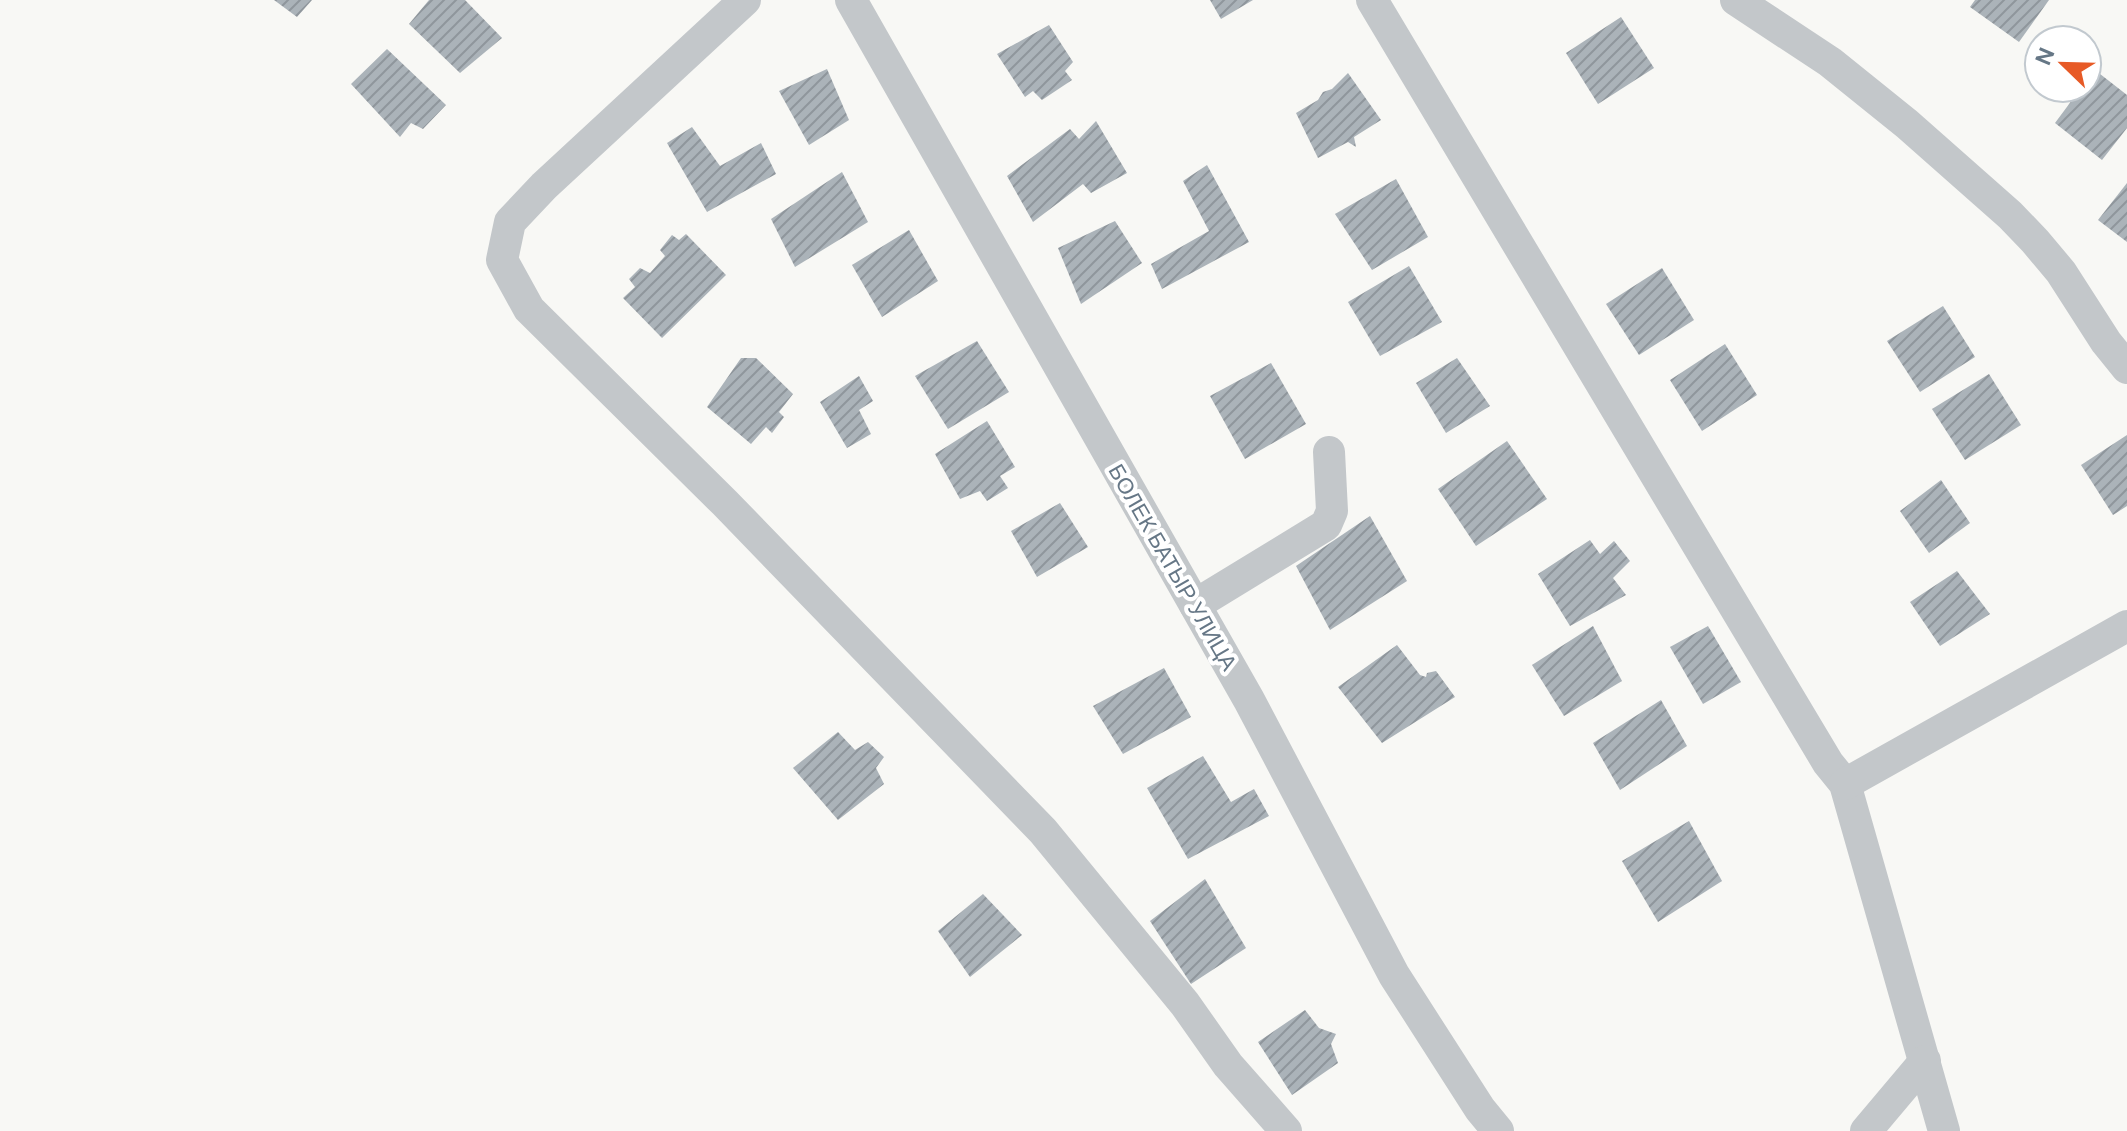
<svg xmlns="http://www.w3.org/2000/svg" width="2127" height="1131" viewBox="0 0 2127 1131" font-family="'DM Sans',sans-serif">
<defs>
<pattern id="building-hatch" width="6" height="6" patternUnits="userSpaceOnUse" patternTransform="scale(2)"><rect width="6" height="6" fill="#abb3b9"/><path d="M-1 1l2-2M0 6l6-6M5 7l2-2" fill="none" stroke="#8f969c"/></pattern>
</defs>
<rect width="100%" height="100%" fill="#f8f8f5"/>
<!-- building -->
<g fill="url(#building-hatch)">
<path d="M274,0H312L297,17Z"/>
<path d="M429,0H465L502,38L460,73L409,24Z"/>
<path d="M1210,0H1253L1221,19Z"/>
<path d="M1975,0H2049L2019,42L1970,7Z"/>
<path d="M1621,17L1654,68L1598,104L1566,53Z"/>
<path d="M1049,25L1073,62L1065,71L1072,80L1042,100L1033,91L1025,97L997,54Z"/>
<path d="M387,49L446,105L423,129L411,123L400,137L351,84Z"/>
<path d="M827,69L849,120L809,145L779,91Z"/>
<path d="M2095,70L2127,95V128L2102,160L2055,123L2081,88H2087V81Z"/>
<path d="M1348,73L1381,120L1354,137L1356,147L1348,142L1318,158L1296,113L1318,100L1323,92L1332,89Z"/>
<path d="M1096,121L1127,173L1091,193L1083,184L1033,222L1007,176L1070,129L1079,139Z"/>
<path d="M692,127L720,166L761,143L776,174L707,212L667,143Z"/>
<path d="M1207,165L1249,242L1162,289L1151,264L1209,231L1183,181Z"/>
<path d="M842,172L868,222L795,267L771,219Z"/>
<path d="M1396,179L1428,237L1372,270L1335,214Z"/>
<path d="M2127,183V242L2098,220Z"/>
<path d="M1115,221L1142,263L1081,304L1058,248Z"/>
<path d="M909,230L938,281L882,317L852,265Z"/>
<path d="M686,234L726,275L662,338L623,298L635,287L629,279L640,268L650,273L665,256L660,250L672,235L679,240Z"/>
<path d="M1409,266L1442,322L1380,356L1348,302Z"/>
<path d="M1662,268L1694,320L1639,355L1606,304Z"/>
<path d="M1943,306L1975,357L1920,392L1887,341Z"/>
<path d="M977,341L1009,392L948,429L915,376Z"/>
<path d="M1725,344L1757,395L1702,431L1670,380Z"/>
<path d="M741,358H756L793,394L779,412L784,417L772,433L766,427L751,444L707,407Z"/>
<path d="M1457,358L1490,406L1446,433L1416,383Z"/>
<path d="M1271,363L1306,424L1245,459L1210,396Z"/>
<path d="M1989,374L2021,425L1965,460L1932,409Z"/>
<path d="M859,376L873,401L859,410L871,434L847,448L820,402Z"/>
<path d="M987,421L1015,467L1000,476L1008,488L987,501L980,491L960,499L935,454Z"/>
<path d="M2127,435V506L2113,515L2081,465Z"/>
<path d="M1507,441L1547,499L1476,546L1438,489Z"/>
<path d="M1941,480L1970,523L1929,553L1900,511Z"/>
<path d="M1060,503L1088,547L1037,577L1011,531Z"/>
<path d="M1370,516L1407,581L1330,630L1296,566Z"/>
<path d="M1590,540L1600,554L1614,541L1630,561L1613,578L1626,595L1570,626L1538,574Z"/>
<path d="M1957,571L1990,614L1940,646L1910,602Z"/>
<path d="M1593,626L1622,681L1564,716L1532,665Z"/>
<path d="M1708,626L1741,682L1703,704L1670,647Z"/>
<path d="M1397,645L1420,675L1426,677L1427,673L1436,671L1455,697L1382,743L1338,687Z"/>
<path d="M1164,668L1191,717L1123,754L1093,706Z"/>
<path d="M1661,700L1687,746L1620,790L1593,743Z"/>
<path d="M838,732L855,750L868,742L884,757L876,768L884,784L838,820L793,768Z"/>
<path d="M1203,756L1231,802L1254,789L1269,816L1188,859L1147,788Z"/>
<path d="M1689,821L1722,881L1658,922L1622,861Z"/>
<path d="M1205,879L1246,948L1191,984L1150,921Z"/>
<path d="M983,894L1022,935L970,977L938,931Z"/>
<path d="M1305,1010L1319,1028L1336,1034L1331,1044L1338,1063L1292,1095L1258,1042Z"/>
</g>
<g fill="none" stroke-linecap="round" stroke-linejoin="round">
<!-- minor -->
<g stroke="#c3c7ca" stroke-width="32">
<path d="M745,0L544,186L510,222L502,260L529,309L725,503L1043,831L1185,1004L1228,1065L1286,1131"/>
<path d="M851,0L1249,700L1394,975L1480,1109L1498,1131"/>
<path d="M1372,0L1828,763L1845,784L1944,1131"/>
<path d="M1736,0L1830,62L1907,124L2010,215L2035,241L2061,272L2106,342L2127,368"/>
<path d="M1195,605L1326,525L1332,511L1329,452"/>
<path d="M1845,784L2127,626"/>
<path d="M1866,1131L1925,1061"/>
</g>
</g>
<g text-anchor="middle" stroke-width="8" stroke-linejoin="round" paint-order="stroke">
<!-- street labels -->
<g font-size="22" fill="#667786" stroke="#fff">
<text transform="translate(1173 567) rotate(60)" y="8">БОЛЕК БАТЫР УЛИЦА</text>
</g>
</g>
<!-- north arrow -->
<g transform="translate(2063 64) rotate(293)"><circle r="38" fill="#ffffff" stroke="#c2c9cf" stroke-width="2"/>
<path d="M0-6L14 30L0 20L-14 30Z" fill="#e75a26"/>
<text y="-12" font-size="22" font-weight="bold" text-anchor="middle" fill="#667786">N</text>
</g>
</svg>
